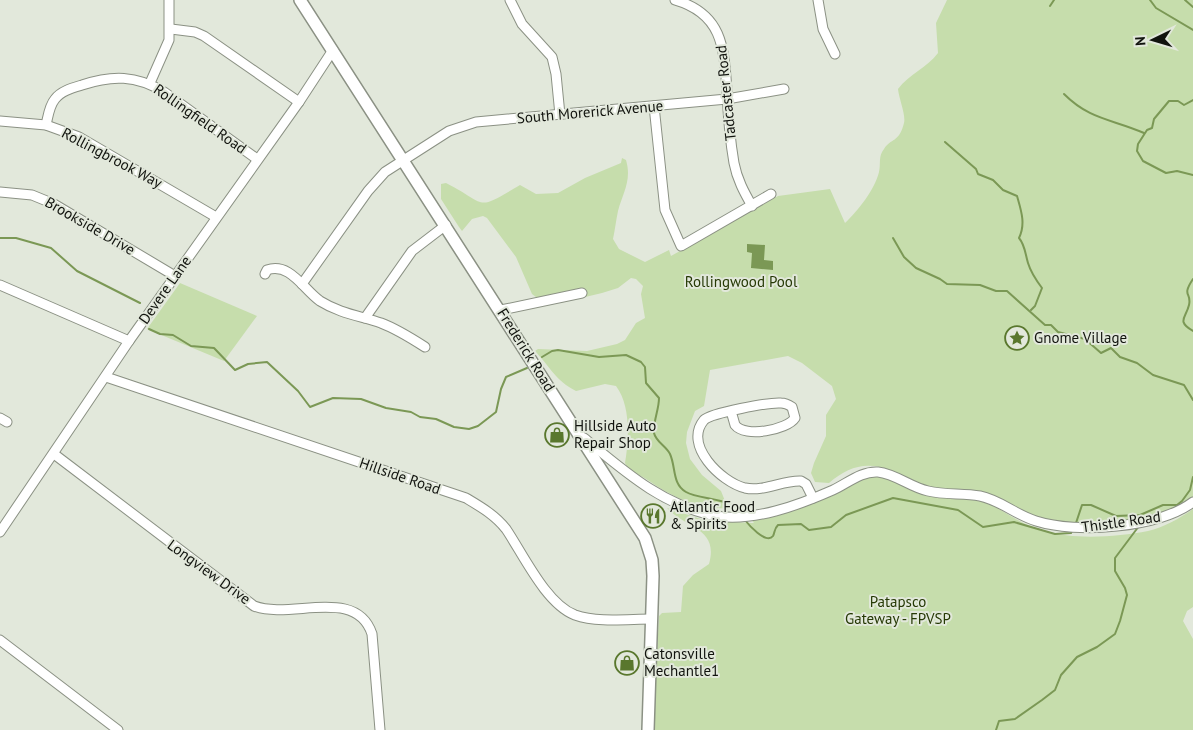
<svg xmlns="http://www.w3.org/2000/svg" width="1193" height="730" viewBox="0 0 1193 730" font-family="'PT Sans',sans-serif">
<rect width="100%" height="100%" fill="#e2e8db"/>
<!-- green -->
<g fill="#c6ddac">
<path d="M947,0H1193V505C1160,529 1088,538 1049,529C1030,525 1016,514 999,509C1014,518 1028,527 1044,531C1075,540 1117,537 1148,531C1163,528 1180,518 1193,509V607L1187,611L1183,621L1193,639V730H653L659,616L662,613L681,612L683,586L693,575L709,564C719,528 687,529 667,508L704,520L752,523H754L750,518L861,479L879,475L890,478V470C865,461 848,467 829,483L815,482L811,473L814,463L826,436V415L836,399L832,386L802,363L788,356L710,370L704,406L695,411L687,432L686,443L690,459L702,475L721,491L725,501L737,508C700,511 676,499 646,479C639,474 629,472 625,463C629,440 631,406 616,386L605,384L576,391C556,381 550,367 535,351L538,349L587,351L617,344L625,340L636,323L645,318L641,294L643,286L636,279L631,278L618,288L602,293L560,303H544L532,294L516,257L487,218L483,216L472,219L462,231L459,227L441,199V184L446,183C489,205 474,212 520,185L536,194L558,193L585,178L621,163L622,158L626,160C632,180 623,193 618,211C616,220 615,230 613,239L619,249L645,262L669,250L671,256L778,196L830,189L845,223C858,211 875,189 879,172C881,164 878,156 884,149C891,138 899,143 904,123C906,115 899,99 898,89C909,74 927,68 938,53L936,23Z"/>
<path d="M180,283L257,316L224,361L147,329Z"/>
</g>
<!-- water -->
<path fill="#7b9855" d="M747,244L765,245L764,260L773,261V270L751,268L752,253L747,252Z"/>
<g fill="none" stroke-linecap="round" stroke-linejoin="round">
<!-- stream -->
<g stroke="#7b9855" stroke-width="2">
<path d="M1150,0L1156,8L1193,30"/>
<path d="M1185,0L1193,7"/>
<path d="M1050,6L1054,0"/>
<path d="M1064,94C1090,120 1112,119 1144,133"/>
<path d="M1193,100L1184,105L1178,101H1169L1154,119L1152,128L1147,130L1138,144L1137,151L1143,161L1166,173L1177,171L1193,175"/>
<path d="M945,142L976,169L978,174L993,180L1003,190L1017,196C1021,210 1026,224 1019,238C1025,245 1025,253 1028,263C1031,273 1036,280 1042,288L1035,306L1031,310"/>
<path d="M0,238H16L51,248L77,271L140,303"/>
<path d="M893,238L904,257L916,268L940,279L947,284L980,285L996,291H1007L1045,325H1051L1058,332L1085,339L1101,353L1111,348L1120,357L1137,363L1153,375L1184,385L1193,400"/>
<path d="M1193,279C1181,297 1192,292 1189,305C1186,318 1176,321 1193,331"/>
<path d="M149,329L160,334L173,335L191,346L214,348L235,370L248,364L267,362L298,391L310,407L333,398L361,399L386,408L411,412L420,417L436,419L454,427L469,429L478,426L496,412L501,389L506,377L527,368"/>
<path d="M542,357L552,351L558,350L599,357L626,355L641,362L645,367L646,383L659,398C659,410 653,421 654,433C656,442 666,446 670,454C676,467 672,484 686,492C699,500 735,498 743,514"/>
<path d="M744,519C748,524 766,545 773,536C775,532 774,529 778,525L801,524L809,530L831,527L846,515L893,498L958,510L983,527L1014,522L1055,534L1071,533L1073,529"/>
<path d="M1076,523L1082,505H1091L1116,516L1140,515L1163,505H1177L1182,501L1190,490L1193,477"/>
<path d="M996,730L999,721L1015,719L1042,700L1055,690L1061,675L1077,657L1097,647L1115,634L1120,621L1127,595L1125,588L1115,571V558L1139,526"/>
</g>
<!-- minor casing -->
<g stroke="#8b9184" stroke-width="11">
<g id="minor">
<path d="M510,0L522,24L552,57L556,74L560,115"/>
<path d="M675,0C723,14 724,48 727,91C728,115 730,140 734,163C737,179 744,192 752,206"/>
<path d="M818,0L823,29L835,54"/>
<path d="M171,29L195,32L204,36L299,102"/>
<path d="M150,83L169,40V0"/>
<path d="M654,106L665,210L681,246L771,194"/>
<path d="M0,121L46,125L79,137L216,217"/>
<path d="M46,125C48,117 49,106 55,99C61,91 72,88 82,85C112,75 136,75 164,92L257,159"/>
<path d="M0,192L32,195L54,204L175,276"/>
<path d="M265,274L267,270C290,262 303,289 320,301C339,313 360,316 381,323C397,329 411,338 425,347"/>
<path d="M302,284L368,191L385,172L449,131L476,122L727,99L784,89"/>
<path d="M0,285L129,341"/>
<path d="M501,310L582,293"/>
<path d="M365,318L412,251L446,225"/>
<path d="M106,377L466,498C481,507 495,515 506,529C523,554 546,604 575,615C598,623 628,619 652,619"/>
<path d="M731,411L735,425C745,438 787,430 795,418L792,407C789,405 785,403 781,403C770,402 711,413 704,420C683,445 721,482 745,488C764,492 783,480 801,481L806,484L813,498"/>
<path d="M0,418L7,422"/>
<path d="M584,438C624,471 663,506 716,516C754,522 799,505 833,490C848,483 861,471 878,472C896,474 910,487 928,491C945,495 963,493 980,496C1000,500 1016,515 1036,521C1077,534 1158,528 1193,502"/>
<path d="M54,454L254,606C291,620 356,586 372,634L380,730"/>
<path d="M0,532L129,341L299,102L333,50"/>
<path d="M0,640L118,730"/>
</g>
</g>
<!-- major casing -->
<g stroke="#8b9184" stroke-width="14">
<path id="major" d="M300,0L645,538L652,560L653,576L648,730"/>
</g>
<!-- minor -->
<use href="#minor" stroke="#fff" stroke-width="9"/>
<!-- major -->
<use href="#major" stroke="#fff" stroke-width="11"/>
</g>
<!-- icons -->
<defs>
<g id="sight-ring" transform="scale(1.25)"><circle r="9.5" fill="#e2e8db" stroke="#59772d" stroke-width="1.5"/><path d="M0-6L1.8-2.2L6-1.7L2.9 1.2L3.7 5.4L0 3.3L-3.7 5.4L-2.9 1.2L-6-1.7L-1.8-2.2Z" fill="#59772d"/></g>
<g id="shop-ring" transform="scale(1.25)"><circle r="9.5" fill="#e2e8db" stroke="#59772d" stroke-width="1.5"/><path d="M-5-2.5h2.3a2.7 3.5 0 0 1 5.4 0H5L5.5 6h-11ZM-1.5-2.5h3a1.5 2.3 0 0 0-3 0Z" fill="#59772d"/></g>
<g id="restaurant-ring" transform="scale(1.25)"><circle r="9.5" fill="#e2e8db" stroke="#59772d" stroke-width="1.5"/><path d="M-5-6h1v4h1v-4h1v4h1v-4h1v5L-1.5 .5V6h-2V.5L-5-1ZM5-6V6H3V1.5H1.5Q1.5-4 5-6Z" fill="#59772d"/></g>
</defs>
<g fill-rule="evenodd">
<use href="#sight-ring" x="1017" y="338"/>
<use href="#shop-ring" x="557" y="435"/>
<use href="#restaurant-ring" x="653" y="516"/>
<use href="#shop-ring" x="627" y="663"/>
</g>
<g text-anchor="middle" stroke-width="4" stroke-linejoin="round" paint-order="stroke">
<!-- street labels -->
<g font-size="15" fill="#11130e" stroke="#e2e8db">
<text transform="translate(726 93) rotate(-96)" y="5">Tadcaster Road</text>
<text transform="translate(590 112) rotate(-5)" y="5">South Morerick Avenue</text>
<text transform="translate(200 119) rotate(35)" y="5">Rollingfield Road</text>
<text transform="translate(112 158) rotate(28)" y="5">Rollingbrook Way</text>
<text transform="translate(90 226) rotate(30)" y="5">Brookside Drive</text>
<text transform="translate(165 290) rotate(-55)" y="5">Devere Lane</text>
<text transform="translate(526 350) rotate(58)" y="5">Frederick Road</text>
<text transform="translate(400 476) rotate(19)" y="5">Hillside Road</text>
<text transform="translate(1121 522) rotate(-8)" y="5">Thistle Road</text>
<text transform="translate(209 572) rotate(36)" y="5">Longview Drive</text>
</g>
<!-- park labels -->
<g font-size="15" fill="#263905" stroke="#e2e8db">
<text x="741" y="287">Rollingwood Pool</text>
<text x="898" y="607">Patapsco<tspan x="898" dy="17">Gateway - FPVSP</tspan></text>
</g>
<!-- poi labels -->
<g font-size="15" fill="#11130e" stroke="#e2e8db" text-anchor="start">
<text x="1034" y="343">Gnome Village</text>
<text x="574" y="431">Hillside Auto<tspan x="574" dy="17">Repair Shop</tspan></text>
<text x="670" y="512">Atlantic Food<tspan x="670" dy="17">&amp; Spirits</tspan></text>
<text x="644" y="659">Catonsville<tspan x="644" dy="17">Mechantle1</tspan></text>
</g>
</g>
<!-- north arrow -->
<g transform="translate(1153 40) rotate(265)" stroke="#e2e8db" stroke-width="4" paint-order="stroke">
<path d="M0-4L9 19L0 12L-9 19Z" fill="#11130e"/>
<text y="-8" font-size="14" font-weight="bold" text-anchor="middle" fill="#11130e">N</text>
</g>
</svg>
